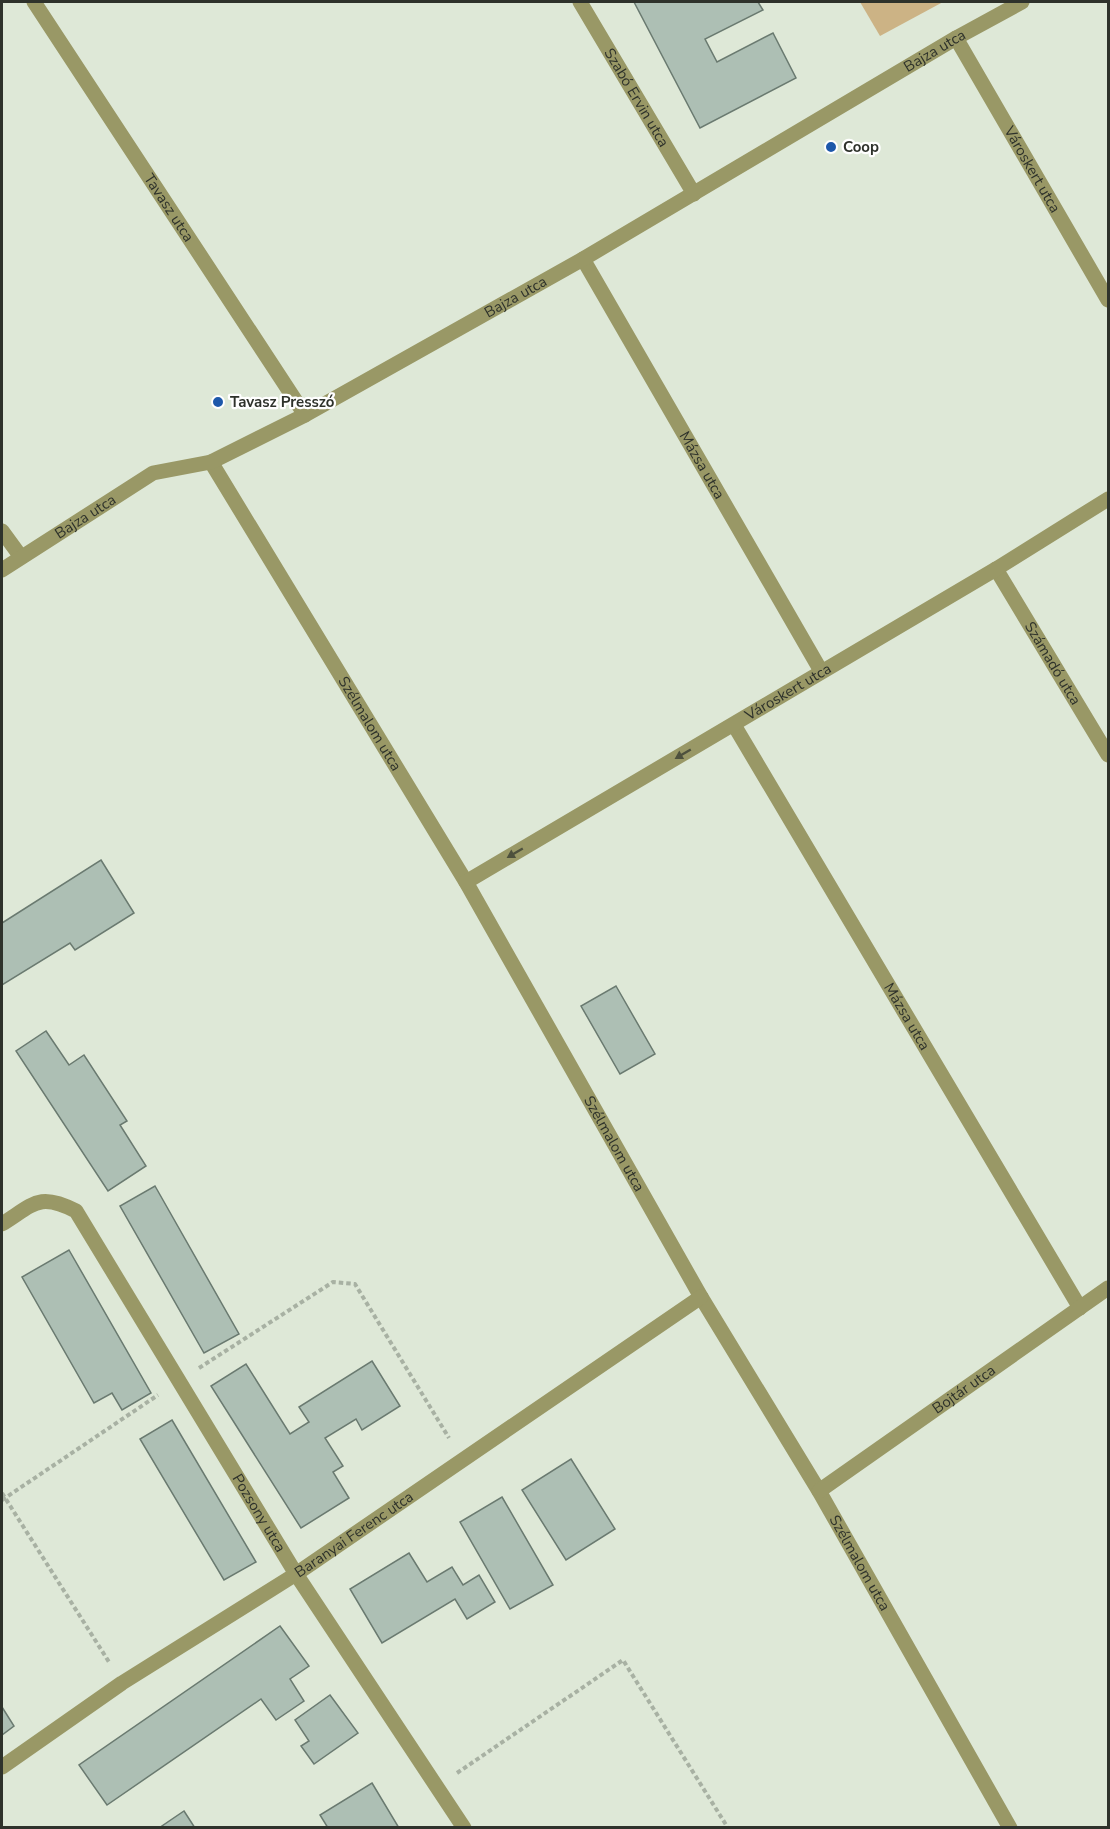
<svg xmlns="http://www.w3.org/2000/svg" width="1110" height="1829" viewBox="0 0 1110 1829" font-family="'Nunito Sans',sans-serif">
<rect width="100%" height="100%" fill="#dee8d7"/>
<!-- green -->
<path fill="#ccb385" d="M860,2H943L880,36Z"/>
<!-- building -->
<g fill="#adbfb4" stroke="#6a7a70" stroke-width="1.5">
<path d="M634,2H758L763,10L705,39L717,62L773,33L796,78L700,128Z"/>
<path d="M101,860L134,913L75,950L70,943L2,985V923Z"/>
<path d="M616,986L655,1054L620,1074L581,1006Z"/>
<path d="M46,1031L69,1065L84,1055L127,1121L120,1125L146,1166L108,1191L16,1051Z"/>
<path d="M155,1186L239,1334L204,1353L120,1206Z"/>
<path d="M69,1250L151,1393L122,1410L112,1393L94,1403L22,1277Z"/>
<path d="M372,1361L400,1406L362,1430L356,1419L325,1438L343,1466L333,1472L349,1498L301,1528L211,1386L246,1364L290,1434L309,1422L299,1407Z"/>
<path d="M172,1420L256,1562L224,1580L140,1439Z"/>
<path d="M571,1459L615,1529L566,1560L522,1490Z"/>
<path d="M502,1497L553,1585L510,1609L460,1522Z"/>
<path d="M409,1553L427,1582L452,1567L463,1585L479,1575L495,1602L467,1619L455,1599L382,1643L350,1589Z"/>
<path d="M280,1626L309,1666L290,1679L304,1701L276,1720L261,1699L107,1805L79,1765Z"/>
<path d="M330,1695L358,1733L314,1764L301,1746L309,1741L295,1720Z"/>
<path d="M2,1707L14,1726L2,1735Z"/>
<path d="M372,1783L399,1828H328L320,1815Z"/>
<path d="M184,1811L195,1828H159Z"/>
</g>
<g fill="none" stroke-linecap="round" stroke-linejoin="round">
<!-- path -->
<g stroke="#a8b1a3" stroke-width="4" stroke-dasharray="4.5 3" stroke-linecap="butt">
<path d="M199,1368L333,1282L355,1284L449,1438"/>
<path d="M2,1493L109,1662"/>
<path d="M2,1500L158,1395"/>
<path d="M457,1773L623,1660L728,1828"/>
</g>
<!-- minor -->
<g stroke="#999866" stroke-width="15">
<path id="s1" d="M34,2L305,415"/>
<path id="s2" d="M580,2L694,194"/>
<path id="s3" d="M956,38L1108,300"/>
<path id="s4" d="M583,259L821,671"/>
<path id="s5" d="M211,462L466,882L701,1297L819,1491L1010,1828"/>
<path d="M2,531L21,557"/>
<path id="s6" d="M996,569L1108,755"/>
<path id="s7" d="M2,570L153,473L211,462L305,415L583,259L956,38L1022,2"/>
<path id="s8" d="M734,725L1080,1308"/>
<path id="s9" d="M466,882L996,569L1108,499"/>
<path id="s10" d="M2,1224C34,1204 39,1192 76,1211L296,1574L464,1828"/>
<path id="s11" d="M819,1491L1108,1288"/>
<path id="s12" d="M2,1767L122,1683L296,1574L701,1297"/>
</g>
</g>
<!-- one-way arrows -->
<defs><path id="oneway-solid" d="M-6-.8H1V-3.2L6.5 0L1 3.2V.8H-6Z" transform="scale(1.5)"/></defs>
<g fill="#4e513d">
<use href="#oneway-solid" transform="translate(683 754) rotate(150)"/>
<use href="#oneway-solid" transform="translate(515 853) rotate(150)"/>
</g>
<!-- markers -->
<g fill="#1d58aa" stroke="#fff" stroke-width="2">
<circle cx="831" cy="147" r="6"/>
<circle cx="218" cy="402" r="6"/>
</g>
<g text-anchor="middle" stroke-width="4.5" stroke-linejoin="round" paint-order="stroke">
<!-- street labels -->
<g font-size="15" fill="#2e322b" stroke="#fff">
<text dy="5" stroke="none"><textPath href="#s7" startOffset="1071">Bajza utca</textPath></text>
<text dy="5" stroke="none"><textPath href="#s2" startOffset="111">Szabó Ervin utca</textPath></text>
<text dy="5" stroke="none"><textPath href="#s3" startOffset="152">Városkert utca</textPath></text>
<text dy="5" stroke="none"><textPath href="#s1" startOffset="246">Tavasz utca</textPath></text>
<text dy="5" stroke="none"><textPath href="#s7" startOffset="585">Bajza utca</textPath></text>
<text dy="5" stroke="none"><textPath href="#s4" startOffset="238">Mázsa utca</textPath></text>
<text dy="5" stroke="none"><textPath href="#s7" startOffset="99">Bajza utca</textPath></text>
<text dy="5" stroke="none"><textPath href="#s6" startOffset="110">Számadó utca</textPath></text>
<text dy="5" stroke="none"><textPath href="#s9" startOffset="374">Városkert utca</textPath></text>
<text dy="5" stroke="none"><textPath href="#s5" startOffset="306">Szélmalom utca</textPath></text>
<text dy="5" stroke="none"><textPath href="#s8" startOffset="339">Mázsa utca</textPath></text>
<text dy="5" stroke="none"><textPath href="#s5" startOffset="792">Szélmalom utca</textPath></text>
<text dy="5" stroke="none"><textPath href="#s11" startOffset="177">Bojtár utca</textPath></text>
<text dy="5" stroke="none"><textPath href="#s10" startOffset="435">Pozsony utca</textPath></text>
<text dy="5" stroke="none"><textPath href="#s12" startOffset="422">Baranyai Ferenc utca</textPath></text>
<text dy="5" stroke="none"><textPath href="#s5" startOffset="1278">Szélmalom utca</textPath></text>
</g>
<!-- poi labels -->
<g font-size="15" font-weight="bold" fill="#2e322b" stroke="#fff" text-anchor="start">
<text x="843" y="152">Coop</text>
<text x="230" y="407">Tavasz Presszó</text>
</g>
</g>
<!-- border -->
<rect width="1110" height="1829" fill="none" stroke="#2e322b" stroke-width="6"/>
</svg>
